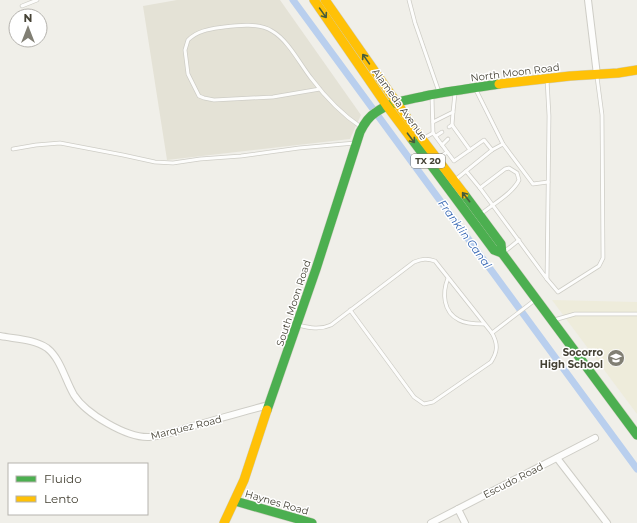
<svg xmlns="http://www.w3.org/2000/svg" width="637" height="523" viewBox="0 0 637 523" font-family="Montserrat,sans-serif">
<rect width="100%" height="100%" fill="#f0efe9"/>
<!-- residential -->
<path fill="#e4e2d6" d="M177,0H280L361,115L350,139L167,160L143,6Z"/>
<!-- education -->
<path fill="#eeecdb" d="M552,300L637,302V414Z"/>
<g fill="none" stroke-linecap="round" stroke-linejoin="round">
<!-- canal -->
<path stroke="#b9cfee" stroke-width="7" d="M293,0L637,469"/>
<!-- lane casing -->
<g stroke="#cecdc6" stroke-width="4.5">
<g id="lane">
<path d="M409,0L415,23L439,92"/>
<path d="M22,6L37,0"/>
<path d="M320,89L273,97L214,100L204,98L199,96L188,74L185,50L188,40C198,30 211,29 224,27C239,25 259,23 272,31C288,40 300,64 311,78C326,98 340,113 361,127"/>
<path d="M432,97L433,133"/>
<path d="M433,122L453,112L455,93"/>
<path d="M452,125L453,112"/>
<path d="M449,127L452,125L470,150"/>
<path d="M436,136L442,132"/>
<path d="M424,138L433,133L454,161L484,140L492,150"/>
<path d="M503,144L533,184L548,182"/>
<path d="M442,145L448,139"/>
<path d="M13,149L36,145L60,143L123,155L155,162L173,163L200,159L241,156L299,148L355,143"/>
<path d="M439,158L447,152"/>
<path d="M466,171L480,188"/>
<path d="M455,180L492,150L503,144L475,88"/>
<path d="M481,214C493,204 513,193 519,180L517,173L509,168L505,169L480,188L547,279L549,116L547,79"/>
<path d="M504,252L519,240"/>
<path d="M448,278C442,293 443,312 459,320C466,324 476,324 484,324"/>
<path d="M547,279L558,292L599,266L603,258L602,115L597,77"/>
<path d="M554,320L575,314H637"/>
<path d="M298,325C310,328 320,330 331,325L414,262C422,259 427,258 435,261L492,333C498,344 498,351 491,362L433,402L424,404L414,397L350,310"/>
<path d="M492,333L535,300"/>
</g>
</g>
<!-- street casing -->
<g stroke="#cecdc6" stroke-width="8">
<g id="street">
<path d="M588,0L597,75"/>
<path d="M0,336C15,339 34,339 47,348C61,359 65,380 74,395C86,414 127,438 149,437C163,436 179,430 193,426C219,419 244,411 269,405"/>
<path d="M557,458L607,523"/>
<path d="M458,509L465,523"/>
<path d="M431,523L595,438"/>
</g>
</g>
<!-- fast casing -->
<g stroke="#cfcec0" stroke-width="10">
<g id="fast">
<path d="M411,138L494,250L502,253"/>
<path d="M464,194L501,244L502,253L637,435"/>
<path d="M267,410L316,269L360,132C364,124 368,117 375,113C389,102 408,100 425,96C450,91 474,88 499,84"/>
<path d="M235,501L312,523"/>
</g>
</g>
<!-- slow casing -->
<g stroke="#cfcec0" stroke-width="10">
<g id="slow">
<path d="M314,0L387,106L411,138"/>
<path d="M325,0L422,139L464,194"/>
<path d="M499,84L570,76L618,73L637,70"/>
<path d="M224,523L244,480L267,410"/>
</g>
</g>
<!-- lane -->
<use href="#lane" stroke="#fdfdfc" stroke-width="3"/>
<!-- street -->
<use href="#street" stroke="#fdfdfc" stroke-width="6"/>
<!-- fast -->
<use href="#fast" stroke="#4caf50" stroke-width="9"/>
<!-- slow -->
<use href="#slow" stroke="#ffc107" stroke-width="9"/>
</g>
<!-- one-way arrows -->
<defs><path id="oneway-shaft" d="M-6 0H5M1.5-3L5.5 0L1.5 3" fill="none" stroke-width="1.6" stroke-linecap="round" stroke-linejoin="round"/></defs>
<g stroke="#475d3c">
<use href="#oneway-shaft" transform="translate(323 13) rotate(55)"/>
<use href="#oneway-shaft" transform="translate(366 59) rotate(-125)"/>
<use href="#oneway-shaft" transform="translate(411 138) rotate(53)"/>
<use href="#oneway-shaft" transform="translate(466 197) rotate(-128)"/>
</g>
<!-- icons -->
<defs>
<g id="school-disc" transform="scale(0.9)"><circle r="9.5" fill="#817f74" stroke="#fff"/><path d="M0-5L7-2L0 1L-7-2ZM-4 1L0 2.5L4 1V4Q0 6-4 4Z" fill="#fff"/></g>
</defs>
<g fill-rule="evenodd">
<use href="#school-disc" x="616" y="358"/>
</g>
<g text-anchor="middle" stroke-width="3" stroke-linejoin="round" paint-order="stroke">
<!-- shield labels -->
<rect fill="#fff" stroke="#7d7b72" stroke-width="1" x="411" y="154" width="34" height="14" rx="3"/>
<g font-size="9" font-weight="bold" fill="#454235">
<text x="428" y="164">TX 20</text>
</g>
<!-- street labels -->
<g font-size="10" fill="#454235" stroke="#fff">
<text transform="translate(515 72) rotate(-7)" y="4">North Moon Road</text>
<text transform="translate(400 104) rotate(54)" y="4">Alameda Avenue</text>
<text transform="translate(293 303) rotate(-72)" y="4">South Moon Road</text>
<text transform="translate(186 427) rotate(-14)" y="4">Marquez Road</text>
<text transform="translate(513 480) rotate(-27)" y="4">Escudo Road</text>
<text transform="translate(277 502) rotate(16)" y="4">Haynes Road</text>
</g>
<!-- poi labels -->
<g font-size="10" font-weight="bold" fill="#454235" stroke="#fff" text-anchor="end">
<text x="603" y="356">Socorro<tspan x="603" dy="12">High School</tspan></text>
</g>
<!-- water labels -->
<g font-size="11" font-style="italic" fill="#2e61b1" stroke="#fff">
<text transform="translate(465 234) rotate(54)" y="4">Franklin Canal</text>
</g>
</g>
<!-- legend -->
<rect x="8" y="463" width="140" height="52" fill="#ffffff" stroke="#b5b3ae"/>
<rect x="16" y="476" width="20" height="6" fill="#4caf50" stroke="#b5b3ae"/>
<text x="44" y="483" font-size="12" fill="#454235">Fluido</text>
<rect x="16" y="496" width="20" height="6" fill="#ffc107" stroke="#b5b3ae"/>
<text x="44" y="503" font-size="12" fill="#454235">Lento</text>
<!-- north arrow -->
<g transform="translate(28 28)"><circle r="19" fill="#ffffff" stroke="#b5b3ae"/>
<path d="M0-3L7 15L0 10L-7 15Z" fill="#817f74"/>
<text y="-6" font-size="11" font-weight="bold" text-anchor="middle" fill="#454235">N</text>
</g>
</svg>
